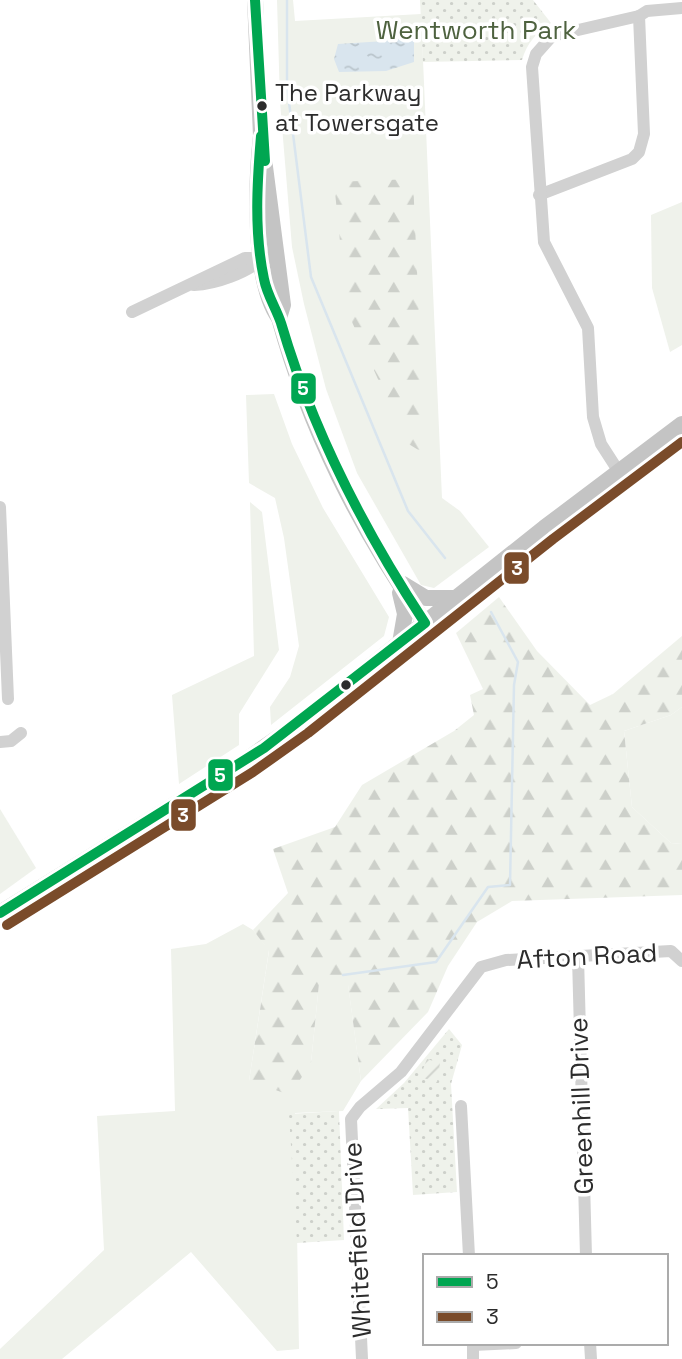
<svg xmlns="http://www.w3.org/2000/svg" width="682" height="1359" viewBox="0 0 682 1359" font-family="'Space Grotesk',sans-serif">
<defs>
<pattern id="forest-firs" width="22" height="20" patternUnits="userSpaceOnUse" patternTransform="scale(1.75)"><rect width="22" height="20" fill="#eff2eb"/><path d="M5 1l3.5 6h-7zM16 11l3.5 6h-7z" fill="#cdd0ca"/></pattern>
<pattern id="park-dots" width="8" height="8" patternUnits="userSpaceOnUse" patternTransform="scale(1.75)"><rect width="8" height="8" fill="#eff2eb"/><path d="M2 2h.1M6 6h.1" fill="none" stroke="#cdd0ca" stroke-width="1.8" stroke-linecap="round"/></pattern>
<pattern id="garden-furrows" width="10" height="10" patternUnits="userSpaceOnUse" patternTransform="scale(1.75)"><rect width="10" height="10" fill="#eff2eb"/><path d="M-1 1l2-2M0 10L10 0M9 11l2-2" fill="none" stroke="#cdd0ca"/></pattern>
<pattern id="water-ripples" width="26" height="14" patternUnits="userSpaceOnUse" patternTransform="scale(1.75)"><rect width="26" height="14" fill="#d9e5ee"/><path d="M2 4q2-2 4 0t4 0M15 11q2-2 4 0t4 0" fill="none" stroke="#bac5cc"/></pattern>
</defs>
<rect width="100%" height="100%" fill="#fff"/>
<!-- grass -->
<g fill="#eff2eb">
<path d="M277,0H293L295,21L421,14L442,498L460,511L489,547L434,588L421,585L357,473L326,389L304,304L292,247L280,102Z"/>
<path d="M682,202V345L670,352L652,288L651,215Z"/>
<path d="M274,394L292,444L323,508L389,617L384,636L271,725L270,707L290,677L299,646L284,538L275,498L249,483L246,395Z"/>
<path d="M250,502L262,512L279,650L239,714V745L179,784L172,695L254,656Z"/>
<path d="M682,707V844L671,843L632,807L624,731L671,715Z"/>
<path d="M0,809L36,868L0,894Z"/>
<path d="M243,924L253,930L269,950L249,1081L311,1063L319,984H348L361,1081L343,1111L295,1113L299,1349L277,1351L191,1252L62,1359H0V1349L104,1250L97,1116L175,1111L171,949L206,944Z"/>
</g>
<!-- forest -->
<g fill="url(#forest-firs)">
<path d="M413,179L425,454L407,443L347,311L334,182Z"/>
<path d="M499,597L537,651L590,705L613,694L682,636V707L671,715L624,731L632,807L671,843L682,844V895L512,901L477,922L448,966L428,1012L361,1081L348,985L319,984L311,1063L290,1095L249,1081L269,951L253,930L288,893L273,849L335,827L362,785L454,731L474,715L470,695L483,689L456,633Z"/>
</g>
<!-- park -->
<g fill="url(#park-dots)">
<path d="M420,0H533L551,23C536,33 527,43 522,60L423,62Z"/>
<path d="M449,1029L462,1045L451,1084L457,1192L413,1195L408,1108L376,1109L404,1083Z"/>
<path d="M339,1111L344,1240L297,1243L289,1114Z"/>
</g>
<!-- garden -->
<path fill="url(#garden-furrows)" d="M427,1059L440,1063L437,1082L420,1077Z"/>
<!-- water -->
<path fill="url(#water-ripples)" d="M401,36L414,40V62L386,71L339,72L334,59L338,44L385,41Z"/>
<g fill="none" stroke-linecap="round" stroke-linejoin="round">
<!-- stream -->
<g stroke="#d9e5ee" stroke-width="2.5">
<path d="M287,0V86L311,277L408,511L445,558"/>
<path d="M343,975L436,962L488,887L510,885L514,685L518,662L491,612"/>
</g>
<!-- minor -->
<g stroke="#d1d1d1" stroke-width="12">
<path d="M539,195L632,159L639,152L644,134L639,16"/>
<path d="M194,285C216,284 246,273 262,259"/>
<path d="M132,312L245,258H269"/>
<path d="M619,472L601,444L593,417L588,328L544,242L532,67L536,54L552,36L639,16L647,11L682,8"/>
<path d="M0,507L8,699"/>
<path d="M0,742L11,741L21,733"/>
<path d="M578,957L586,1256"/>
<path d="M461,1106L469,1256"/>
<path d="M473,1343V1359"/>
<path d="M590,1343L591,1359"/>
<path d="M473,1345L516,1343"/>
<path d="M362,1359L351,1119L360,1107L401,1072L481,967L506,960L671,951L682,961"/>
</g>
<!-- major -->
<g stroke="#c4c4c4" stroke-width="16">
<path d="M255,0L261,136L283,305L279,318"/>
<path d="M261,136C256,180 252,281 279,318C310,431 359,526 425,623"/>
<path d="M403,584L426,598H456"/>
<path d="M400,643L405,614L400,593"/>
<path d="M0,913L246,760L300,722L544,528L682,424"/>
</g>
<!-- bus-1 casing -->
<g stroke="#fff" stroke-width="16">
<g id="bus-1">
<path d="M255,0L265,161"/>
<path d="M0,913L264,748L425,623C363,529 313,432 281,323C276,308 267,295 264,279C254,232 257,183 261,136"/>
</g>
</g>
<!-- bus-2 casing -->
<g stroke="#fff" stroke-width="16">
<path id="bus-2" d="M7,925L253,772L308,733L553,539L682,442"/>
</g>
<!-- bus-1 -->
<use href="#bus-1" stroke="#00a651" stroke-width="10"/>
<!-- bus-2 -->
<use href="#bus-2" stroke="#7a4b2a" stroke-width="10"/>
</g>
<!-- markers -->
<g fill="#2c2c2c" stroke="#fff" stroke-width="2.5">
<circle cx="262" cy="106" r="6"/>
<circle cx="346" cy="685" r="6"/>
</g>
<g text-anchor="middle" stroke-width="7" stroke-linejoin="round" paint-order="stroke">
<!-- bus labels -->
<g font-size="24" fill="#2c2c2c" stroke="#fff" text-anchor="start">
<text x="275" y="101">The Parkway<tspan x="275" dy="30">at Towersgate</tspan></text>
</g>
<!-- park labels -->
<g font-size="26" fill="#4e623f" stroke="#fff">
<text x="476" y="39">Wentworth Park</text>
</g>
<!-- street labels -->
<g font-size="26" fill="#2c2c2c" stroke="#fff">
<text transform="translate(587 956) rotate(-3)" y="9">Afton Road</text>
<text transform="translate(581 1106) rotate(-92)" y="9">Greenhill Drive</text>
<text transform="translate(357 1240) rotate(-93)" y="9">Whitefield Drive</text>
</g>
</g>
<g stroke="#fff" stroke-width="2.5">
<rect x="290" y="372" width="27" height="33" rx="7" fill="#00a651"/>
<rect x="503" y="551" width="27" height="34" rx="7" fill="#7a4b2a"/>
<rect x="207" y="758" width="27" height="34" rx="7" fill="#00a651"/>
<rect x="170" y="798" width="27" height="34" rx="7" fill="#7a4b2a"/>
</g>
<g font-size="19" text-anchor="middle" font-weight="bold" fill="#fff">
<text x="303" y="395">5</text>
<text x="517" y="575">3</text>
<text x="220" y="782">5</text>
<text x="183" y="822">3</text>
</g>
<!-- legend -->
<rect x="423" y="1254" width="245" height="91" fill="#ffffff" stroke="#ababab" stroke-width="2"/>
<rect x="437" y="1277" width="35" height="10" fill="#00a651" stroke="#ababab" stroke-width="2"/>
<text x="486" y="1289" font-size="21" fill="#2c2c2c">5</text>
<rect x="437" y="1312" width="35" height="10" fill="#7a4b2a" stroke="#ababab" stroke-width="2"/>
<text x="486" y="1324" font-size="21" fill="#2c2c2c">3</text>
</svg>
